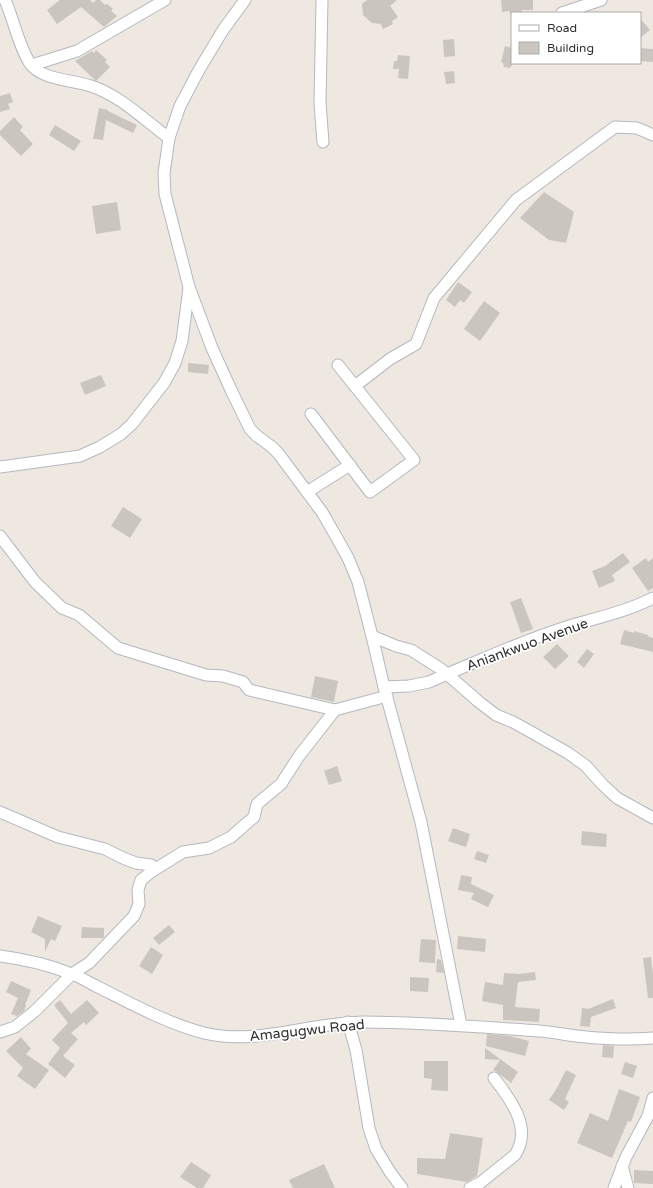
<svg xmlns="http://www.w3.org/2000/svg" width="653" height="1188" viewBox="0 0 653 1188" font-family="'Varela Round',sans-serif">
<rect width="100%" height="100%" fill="#eee8e1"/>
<!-- building -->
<g fill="#cac6bf">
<path d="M60,0H90L93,3L96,0H100L105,5L107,4L113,9L111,11L117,16L104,27L81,7L57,24L47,10Z"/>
<path d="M367,0H397L390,6L398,17L392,21L393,24L383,29L381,24L372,23L363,15L362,4Z"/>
<path d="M501,0H533V10H522V13H510L509,11L502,12Z"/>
<path d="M640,18L650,30L640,38Z"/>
<path d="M454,39L455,56L444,57L443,40Z"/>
<path d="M505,46L512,48V66H511L510,68L504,67L503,63L501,62Z"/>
<path d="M640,48L653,49V62L640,61Z"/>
<path d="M96,50L107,60L105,62L110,67L96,81L75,61L92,51L94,53Z"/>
<path d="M398,55L410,56L408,79L398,78L399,69H393L394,61H397Z"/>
<path d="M454,71L455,83L446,84L444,72Z"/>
<path d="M10,93L13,102L8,104L10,109L0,112V96Z"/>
<path d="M99,108L108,110V111L137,125L133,133L106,120L103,140L93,139Z"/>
<path d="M14,117L23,127L20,130L33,144L21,156L0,135V131Z"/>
<path d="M55,125L81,141L74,151L49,135Z"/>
<path d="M544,192L574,212L566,243L549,240L520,218Z"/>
<path d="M117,202L121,230L96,234L92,206Z"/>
<path d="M458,282L472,292L464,303L460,300L455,307L446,300Z"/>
<path d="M484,301L500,313L480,341L464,329Z"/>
<path d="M188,363L209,365L208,374L188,372Z"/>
<path d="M101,375L106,386L85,395L80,383Z"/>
<path d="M123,507L142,519L130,538L111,526Z"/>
<path d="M623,553L630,562L612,575L615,581L599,588L592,571L605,566Z"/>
<path d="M646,558L648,562L653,558V588L648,591L632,568Z"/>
<path d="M521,598L533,629L521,633L510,602Z"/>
<path d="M624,630L634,633V631L648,635L649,637L653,638V652L620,644Z"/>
<path d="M557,644L569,656L555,669L543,657Z"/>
<path d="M587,649L594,654L584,668L577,662Z"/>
<path d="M315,676L338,681L334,702L311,697Z"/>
<path d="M337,766L342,781L329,785L324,771Z"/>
<path d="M453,828L470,834L466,847L448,841Z"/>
<path d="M582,831L607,834L606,847L581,845Z"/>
<path d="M477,851L489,855L486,863L474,859Z"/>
<path d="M461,875L472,877L471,884L494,895L488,907L471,899L474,893L458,890Z"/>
<path d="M38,916L62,926L55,941L51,939L45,952V939L31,932Z"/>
<path d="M169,925L175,932L159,945L153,938Z"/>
<path d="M82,927L104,928V937L103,938H81Z"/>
<path d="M458,936L486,939L485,952L457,949Z"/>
<path d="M421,939L436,940L435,963L419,962Z"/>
<path d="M151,947L163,955L152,974L139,966Z"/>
<path d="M651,957L653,974V998H648L643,958Z"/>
<path d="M437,959L441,960L444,973L436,972Z"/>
<path d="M535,972L536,980L518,982L515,1007L540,1009L539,1022L503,1020V1005L482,1001L485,982L503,985L504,973L519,974Z"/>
<path d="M410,977L429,978L428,992L410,991Z"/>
<path d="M11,981L31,990L25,1005H26L24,1011L17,1016L11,1014L18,998L6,992Z"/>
<path d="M613,999L616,1008L591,1017L590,1027L580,1026L582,1008L588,1009Z"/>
<path d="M60,1000L71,1014L87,1000L99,1013L86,1025L84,1022L71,1033L78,1039L63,1056L75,1065L65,1078L48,1064L60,1048L52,1040L68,1023L54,1005Z"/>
<path d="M487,1034L510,1036L529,1041L525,1056L486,1046Z"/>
<path d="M21,1037L31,1049L26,1054L49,1070L35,1089L17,1076L23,1068L6,1051Z"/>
<path d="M603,1045L614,1046L613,1058L602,1057Z"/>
<path d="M485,1048L518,1072L511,1083L497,1072L493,1070L500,1060L485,1059Z"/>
<path d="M424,1061H448V1091L431,1090L432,1079L424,1078Z"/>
<path d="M625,1062L637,1066L633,1078L621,1074Z"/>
<path d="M566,1070L576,1075L565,1099L569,1102L564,1110L549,1100L557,1088Z"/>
<path d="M619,1089L640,1097L631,1122L628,1121L612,1158L577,1143L590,1113L608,1121Z"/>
<path d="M450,1133L483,1138L477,1176L467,1182L417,1174V1158L445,1159Z"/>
<path d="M191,1162L211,1175L203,1188H197L180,1177Z"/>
<path d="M324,1164L335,1188H293L289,1180Z"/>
<path d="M634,1170L653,1171V1184L634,1183Z"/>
</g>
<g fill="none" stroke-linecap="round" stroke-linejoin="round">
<!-- minor casing -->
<g stroke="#b4b8c0" stroke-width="13">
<g id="minor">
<path d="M5,0C14,20 19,48 31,65C44,80 73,80 91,86C121,96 143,119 169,138"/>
<path d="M245,0L223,30L199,70L180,106L169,138L164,173L165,194L189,287L212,348L231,390L250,429L257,436L272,447L278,453L322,512L338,540L348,558L358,582L372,636L384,687L421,822L461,1025"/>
<path d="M322,0L320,103L323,142"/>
<path d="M562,13L601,0"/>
<path d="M32,65L77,51L165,0"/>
<path d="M355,386L390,359L416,344L434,298L516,200L615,127L637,128L653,135"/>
<path d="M311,414L370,492L414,460L338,365"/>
<path d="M0,467L80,456L100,447L121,434L132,424L164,383L175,363L182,341L189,288"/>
<path d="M307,492L350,465"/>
<path d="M0,536L35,582L62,608L79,615L118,648L206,675L223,676L243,682L249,690L335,710"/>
<path d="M372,636L396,646L411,650L441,669L447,674C481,660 514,645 549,633C583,620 620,615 653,598"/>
<path d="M384,687L409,686L429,682L447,674L479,702L496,715L513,722L531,732L568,753L586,766L602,784L617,798L653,818"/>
<path d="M0,812L58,837L105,849L123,858L136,863L151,865L154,867L155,869L141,880L138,890L139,904L134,916L89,963L72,974L35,1011L15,1027L0,1032"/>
<path d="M154,870L183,852L209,848L231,837L254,817L257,804L281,784L299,756L335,710L387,696"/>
<path d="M0,956C24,959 49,965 72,974C80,977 88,982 96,986C130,1003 166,1023 204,1033C258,1046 310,1022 364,1022C422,1022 481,1027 539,1031C555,1032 570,1036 586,1037C608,1039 631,1040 653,1038"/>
<path d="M348,1022L356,1050L369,1128L376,1149L390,1172L402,1188"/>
<path d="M622,1166L628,1188"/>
<path d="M470,1188L480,1183L515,1155C533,1128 510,1099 494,1078"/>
<path d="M614,1188L626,1157L648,1116L653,1098"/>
</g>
</g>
<!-- minor -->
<use href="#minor" stroke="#fff" stroke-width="11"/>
</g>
<g text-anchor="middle" stroke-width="3.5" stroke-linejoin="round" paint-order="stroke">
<!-- street labels -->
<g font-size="14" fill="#2e2e2e" stroke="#fff">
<text transform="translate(527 644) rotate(-20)" y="5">Aniankwuo Avenue</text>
<text transform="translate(307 1030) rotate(-6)" y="5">Amagugwu Road</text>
</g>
</g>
<!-- legend -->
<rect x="511" y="12" width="130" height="52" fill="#ffffff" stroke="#ababab"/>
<rect x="519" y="25" width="20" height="6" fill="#ffffff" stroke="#ababab"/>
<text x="547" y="32" font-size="12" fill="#2e2e2e">Road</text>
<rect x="519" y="42" width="20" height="12" fill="#cac6bf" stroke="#ababab"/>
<text x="547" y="52" font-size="12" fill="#2e2e2e">Building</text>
</svg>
